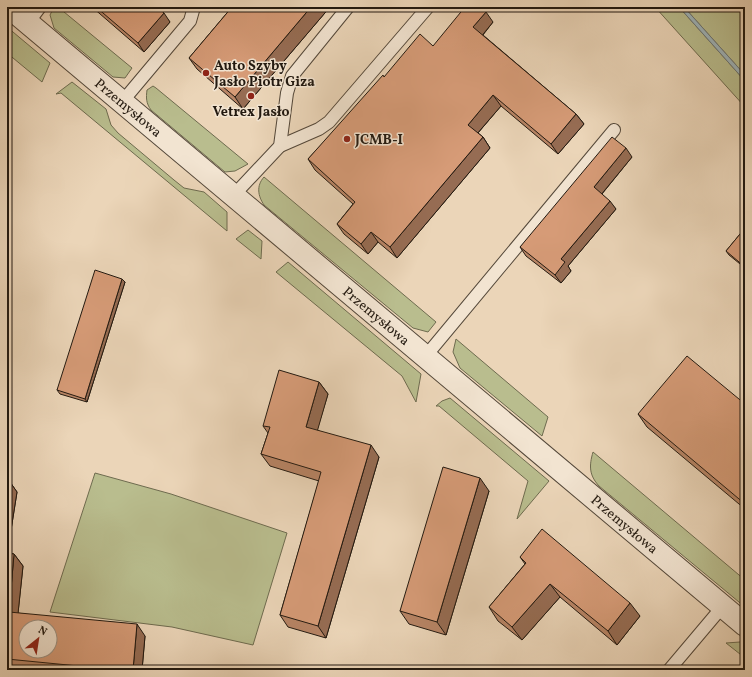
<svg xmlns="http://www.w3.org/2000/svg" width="752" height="677" viewBox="0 0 752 677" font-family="Vollkorn,serif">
<rect width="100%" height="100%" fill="#ebd5b8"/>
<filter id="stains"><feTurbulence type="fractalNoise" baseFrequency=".005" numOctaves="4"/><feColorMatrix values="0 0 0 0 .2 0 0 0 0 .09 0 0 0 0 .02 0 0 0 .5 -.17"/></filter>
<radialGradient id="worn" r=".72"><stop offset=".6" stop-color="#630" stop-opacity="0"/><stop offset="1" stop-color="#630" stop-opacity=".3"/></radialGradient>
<!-- green -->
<g fill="#b9bd8e" stroke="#6e6b4f">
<path d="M54,7H58L132,68L125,78L113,77L54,28L50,15Z"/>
<path d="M655,7H679L745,81V107Z"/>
<path d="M684,7H745V75Z"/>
<path d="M7,27L50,63L42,82L7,53Z"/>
<path d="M72,82L106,109L111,125L118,133L174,180L184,188L204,192L227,212V231L61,93L56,94Z"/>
<path d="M153,86L156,88L248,164L235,171L225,172L151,110C146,103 146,98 147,90Z"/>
<path d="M264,177L436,322L428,332L413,328L264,205C258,196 256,186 264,177Z"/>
<path d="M248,230L262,241L261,259L236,239Z"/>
<path d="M288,262L421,374L416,402L402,376L276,272Z"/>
<path d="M456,339L548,417L542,436L460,368L453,352Z"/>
<path d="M450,398L549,481L517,519L528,481L439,406H436L442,401Z"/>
<path d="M593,452L745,580V607L599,486C589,475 589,466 593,452Z"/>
<path d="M95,473L171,494L287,533L253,645L172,627L50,612Z"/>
<path d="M740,642L745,646V658L726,643Z"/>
</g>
<!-- water -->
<path fill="#9eb5bb" stroke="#6c7777" d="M679,7H684L745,75V81Z"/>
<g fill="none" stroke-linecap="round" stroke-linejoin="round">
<!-- lane casing -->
<g stroke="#54483a" stroke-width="14">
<g id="lane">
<path d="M28,23L40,7"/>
<path d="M122,102L190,21L194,7"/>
<path d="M280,146L319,129L329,122L428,7"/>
<path d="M233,196L280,146L287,93L292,76L348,7"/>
<path d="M425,357L614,130"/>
<path d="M669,670L723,606"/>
</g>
</g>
<!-- street casing -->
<g stroke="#54483a" stroke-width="24">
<g id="street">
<path id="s1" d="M9,7L745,625"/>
</g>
</g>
<!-- lane -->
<use href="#lane" stroke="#f2e4d1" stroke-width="12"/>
<!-- street -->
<use href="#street" stroke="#f2e4d1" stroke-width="22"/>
</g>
<!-- wall -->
<g fill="#b88566" stroke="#221910">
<path d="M92,7H157L170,22L144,52Z"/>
<path d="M232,7H330L243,109L197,69L189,58Z"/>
<path d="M493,22L483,35L576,114L584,124L558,154L501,106L478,133L483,137L490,148L397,258L378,242L368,254L344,234L337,224L353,204L315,170L308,159L384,77L433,46Z"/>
<path d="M632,157L602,194L616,209L568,266L571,271L561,283L526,256L520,247Z"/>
<path d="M745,228V268L729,255L726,251Z"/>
<path d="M125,282L87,402L60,394L57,390Z"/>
<path d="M319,382L328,394L317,430L379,457L326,638L288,627L280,615L319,481L270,466L261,454L268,433L263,426Z"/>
<path d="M745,404V509L647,427L638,414Z"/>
<path d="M7,481L10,482L17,492L11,530L7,529Z"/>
<path d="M489,491L446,635L409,624L400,611Z"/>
<path d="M7,553L14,554L23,566L18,613L145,636L142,670H7Z"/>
<path d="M520,557L640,616L617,645L560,597L522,640L498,621L489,607L525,564Z"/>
</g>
<!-- shaded-wall -->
<g fill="#966c53" stroke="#221910">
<path d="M311,7H330L243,109L235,97Z"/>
<path d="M486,12L493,22L480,38L473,27Z"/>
<path d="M164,13L170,22L144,52L138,43Z"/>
<path d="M493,95L501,106L476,135L468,125Z"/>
<path d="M576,114L584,124L558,154L551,144Z"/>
<path d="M483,137L490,148L397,258L390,247Z"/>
<path d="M626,148L632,157L600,196L594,187Z"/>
<path d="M610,201L616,209L568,266L571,271L561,283L555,275L561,259Z"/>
<path d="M371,232L378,242L368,254L361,244Z"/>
<path d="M122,279L125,282L87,402L85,399Z"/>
<path d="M319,382L328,394L315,439L306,427Z"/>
<path d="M371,445L379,457L326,638L318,626Z"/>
<path d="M480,478L489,491L446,635L437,622Z"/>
<path d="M10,482L17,492L11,530L7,523V502Z"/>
<path d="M14,554L23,566L17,623L9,612Z"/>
<path d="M550,584L560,597L522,640L512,627Z"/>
<path d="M630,603L640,616L617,645L608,631Z"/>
<path d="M137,624L145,636L142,670H133Z"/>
</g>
<!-- building -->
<g fill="#d69b77" stroke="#221910" fill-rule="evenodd">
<path d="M96,7H157L164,13L138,43Z"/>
<path d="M232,7H311L235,97L189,58Z"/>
<path d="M465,7H481L486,12L473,27L576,114L551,144L493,95L468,125L483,137L390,247L371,232L361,244L337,224L355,202L308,159L383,75L384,77L420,34L433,46Z"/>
<path d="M612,137L626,148L594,187L610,201L561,259L565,262L555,275L520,247Z"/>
<path d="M745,228V267L726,251Z"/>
<path d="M95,270L122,279L85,399L57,390Z"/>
<path d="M687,356L745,404V504L638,414Z"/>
<path d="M279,370L319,382L306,427L371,445L318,626L280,615L321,472L261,454L270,427L263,426Z"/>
<path d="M443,467L480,478L437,622L400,611Z"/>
<path d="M7,481L10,482L7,502Z"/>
<path d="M542,529L630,603L608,631L550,584L512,627L489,607L526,563L520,557Z"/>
<path d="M7,553L14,554L9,612L137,624L133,670H119L7,659ZM26,627H50V651H26Z"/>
<path d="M383,668L392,670H382Z"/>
</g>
<!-- markers -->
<g fill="#8f2418" stroke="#f2e4d1" stroke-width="1.5">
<circle cx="206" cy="73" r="4"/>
<circle cx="251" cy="96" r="4"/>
<circle cx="347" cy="139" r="4"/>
</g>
<g text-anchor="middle" stroke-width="3" stroke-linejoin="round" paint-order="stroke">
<!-- poi labels -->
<g font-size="14" font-weight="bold" fill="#221910" stroke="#f2e4d1" text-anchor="start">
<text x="214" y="70">Auto Szyby<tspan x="214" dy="16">Jasło Piotr Giza</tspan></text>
<text x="251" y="116" text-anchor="middle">Vetrex Jasło</text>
<text x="355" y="144">JCMB-I</text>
</g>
<!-- street labels -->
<g font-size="14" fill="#221910" stroke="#f2e4d1">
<text dy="5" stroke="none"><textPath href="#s1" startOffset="156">Przemysłowa</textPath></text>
<text dy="5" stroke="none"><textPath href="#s1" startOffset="480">Przemysłowa</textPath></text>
<text dy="5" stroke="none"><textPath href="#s1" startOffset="804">Przemysłowa</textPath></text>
</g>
</g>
<!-- margin -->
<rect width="752" height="677" fill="none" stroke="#ebd5b8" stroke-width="24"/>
<rect x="8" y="8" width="736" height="661" fill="none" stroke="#221910" stroke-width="2"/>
<rect x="12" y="12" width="728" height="653" fill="none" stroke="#221910"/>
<!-- north arrow -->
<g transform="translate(38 639) rotate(30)"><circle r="19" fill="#f2e4d1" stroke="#9f9384"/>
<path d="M0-3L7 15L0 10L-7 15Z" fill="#8f2418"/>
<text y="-6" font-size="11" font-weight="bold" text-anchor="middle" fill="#221910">N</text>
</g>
<rect width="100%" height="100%" filter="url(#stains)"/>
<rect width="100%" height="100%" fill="url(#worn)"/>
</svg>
